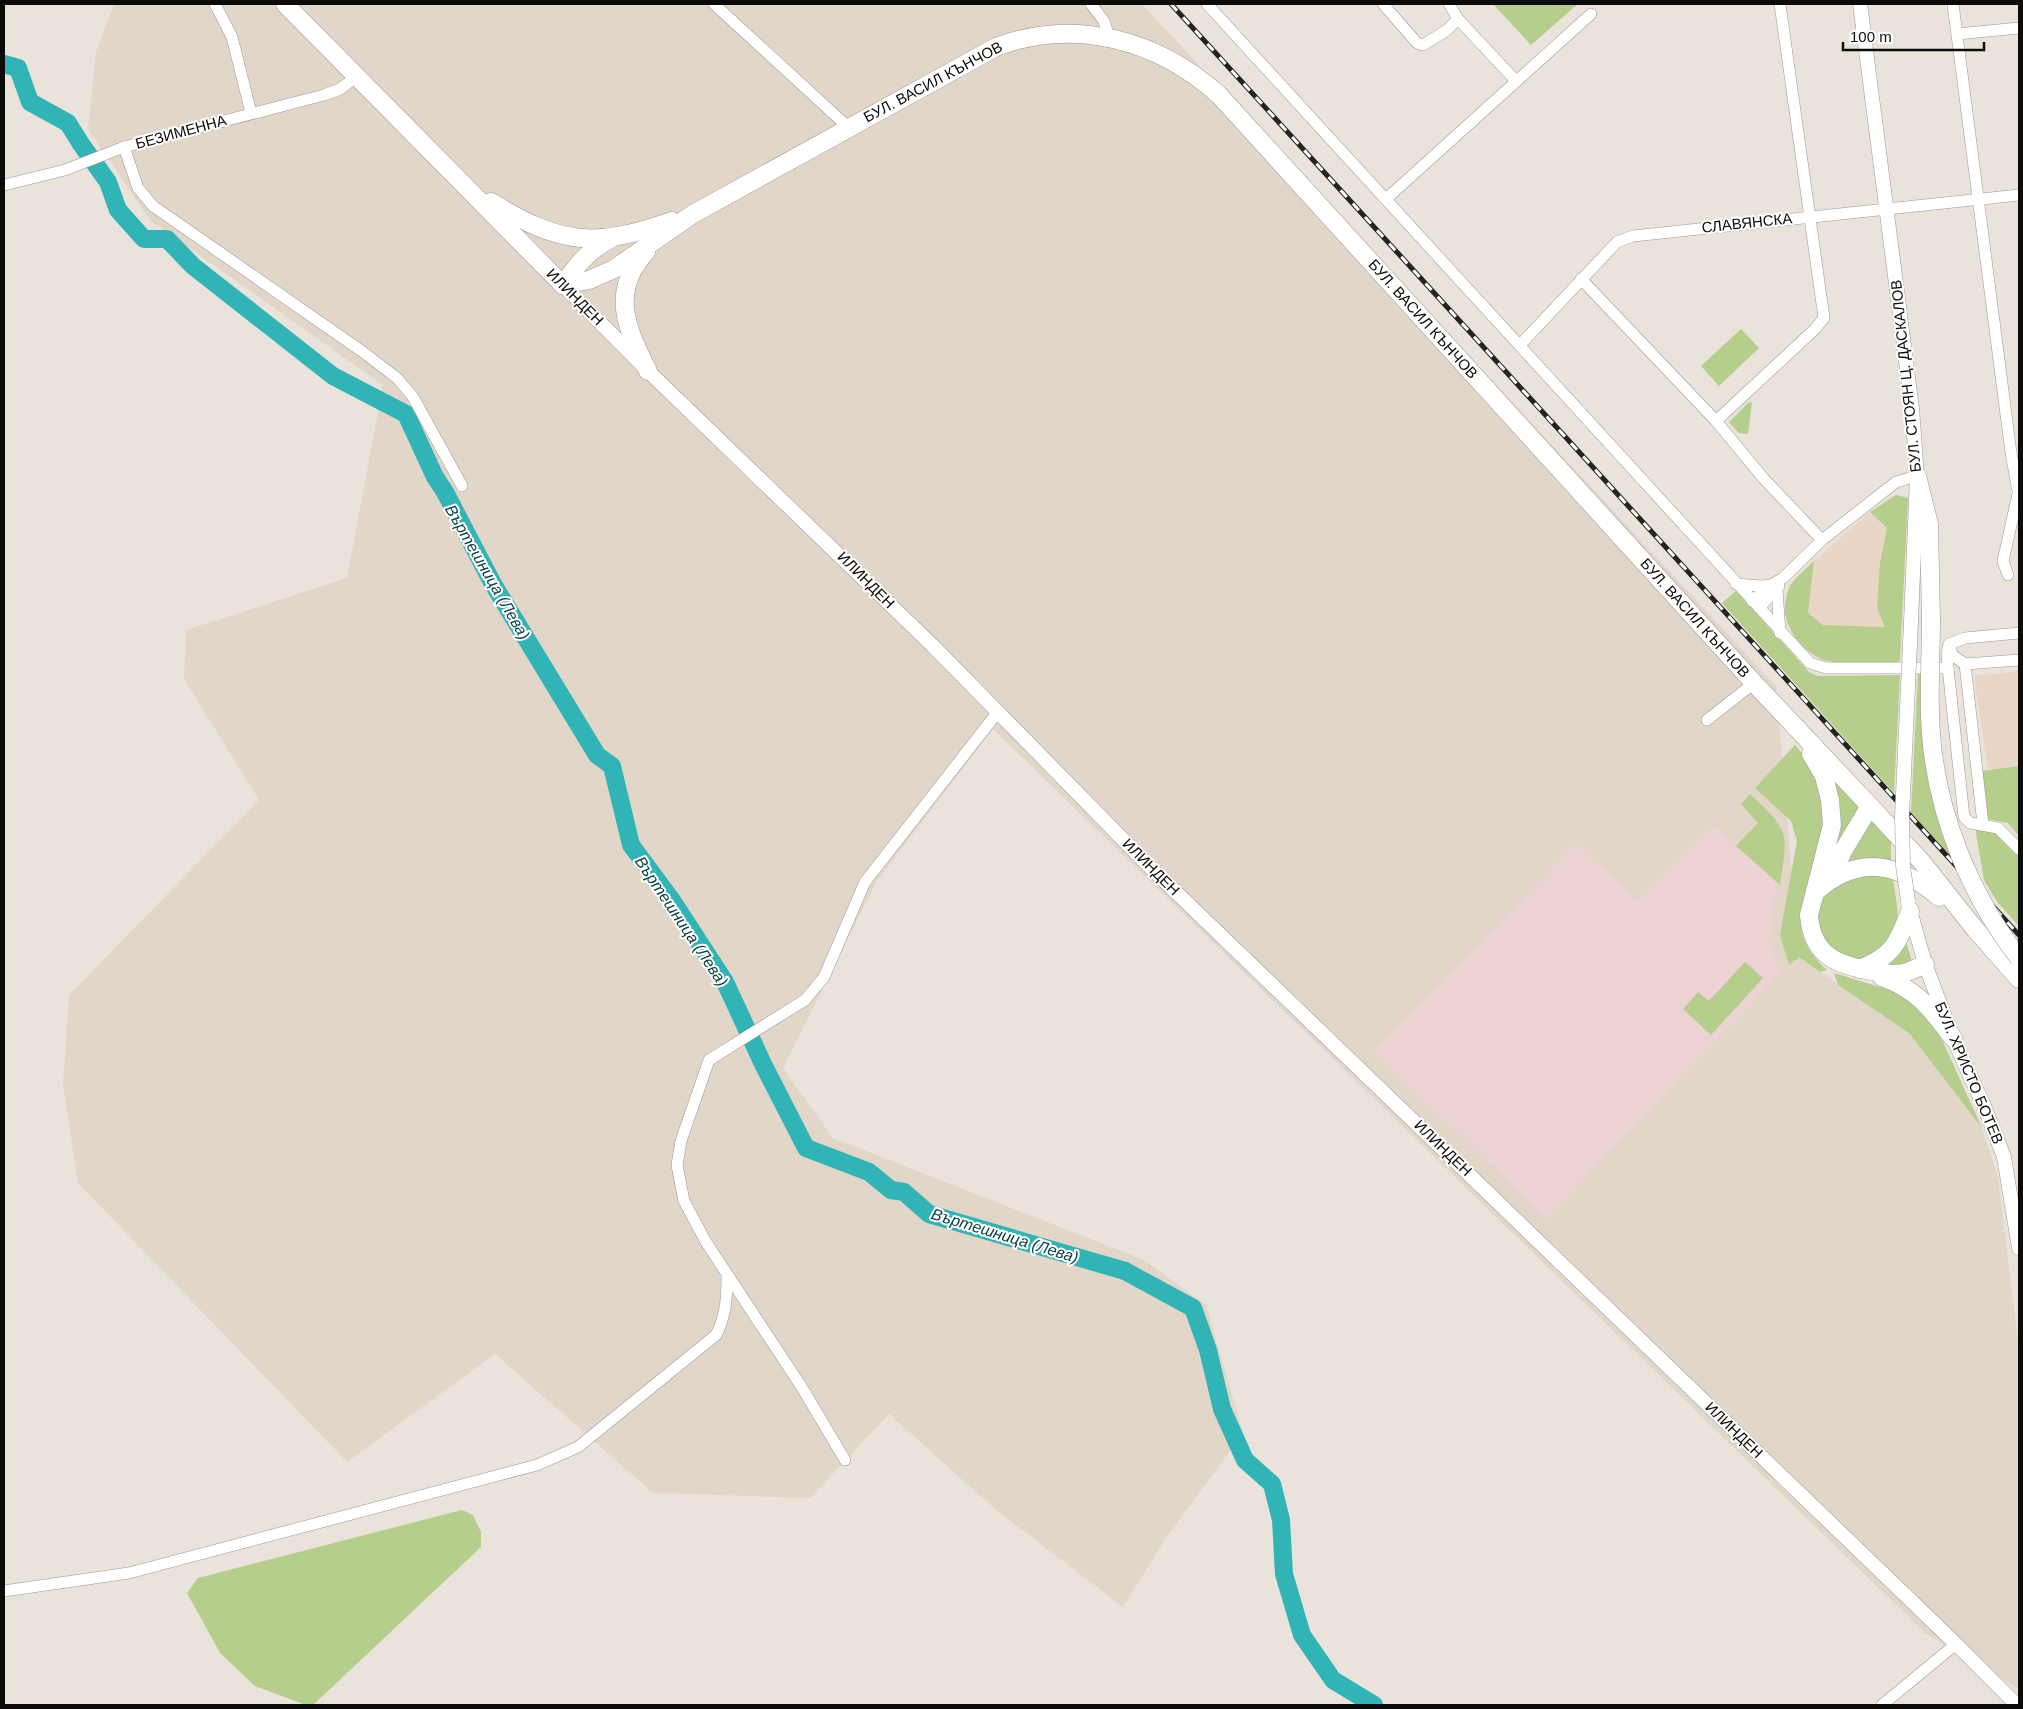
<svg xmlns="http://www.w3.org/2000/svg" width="2023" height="1709" viewBox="0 0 2023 1709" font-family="Helvetica,sans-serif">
<rect width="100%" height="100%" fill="#e9e3dc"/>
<!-- commercial -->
<g fill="#e9d6c7">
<path d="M1870,512L1887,528L1880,563L1885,627L1823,625L1808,613L1814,561Z"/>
<path d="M2019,671V766L1988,770L1974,676Z"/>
</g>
<!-- built -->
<path fill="#e2d6c9" d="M114,4H1142L1776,686L1799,957L1909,1033L1982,1128L1998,1177L2019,1349V1689L1926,1634L993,729L877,881L783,1068L833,1138L1144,1260L1206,1305L1243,1433L1164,1541L1123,1607L996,1510L889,1414L810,1498L653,1493L495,1354L347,1462L78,1183L63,1085L69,995L259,800L184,679L186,630L347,578L383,385L150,220L88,129L96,52Z"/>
<!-- education -->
<path fill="#eed3d4" d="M1713,825L1776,881L1769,940L1780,973L1546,1218L1374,1051L1577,844L1638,901Z"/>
<!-- green -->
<g fill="#b5ce8b">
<path d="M1493,4H1578L1531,45Z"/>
<path d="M1741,329L1759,348L1719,386L1701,366Z"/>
<path d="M1749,402L1752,403L1748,434L1739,433L1729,422Z"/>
<path d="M1896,495L1908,498L1900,660L1897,663C1876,662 1848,666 1828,661C1808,657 1787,633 1785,612C1784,605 1787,593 1790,586C1795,577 1806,569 1814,561L1808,613L1823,625L1885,627L1877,608L1880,563L1887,528L1870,512Z"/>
<path d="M1736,591L1809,672L1817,676L1900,675L1894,793L1722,603Z"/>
<path d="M1918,672H1926L1956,862L1911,812Z"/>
<path d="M1795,745C1812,764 1815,774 1822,799C1824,805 1827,811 1827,817C1828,825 1823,836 1821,843C1809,893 1779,927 1827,970L1820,972L1799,957L1789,965L1780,935L1797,841L1791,821L1755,788Z"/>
<path d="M2019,766V836L2008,823L1988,819L1981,771Z"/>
<path d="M1827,770L1862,809L1834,853C1843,819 1841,802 1827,770Z"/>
<path d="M1750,794C1790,831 1788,832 1780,885L1736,846L1758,823L1741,804Z"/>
<path d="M1871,820L1891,841V866H1845Z"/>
<path d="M1975,827L1996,833L2019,855V926L1998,903L1984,880Z"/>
<path d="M1862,874L1893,877C1894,891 1899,907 1897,920C1894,942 1873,966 1849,960C1841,958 1833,951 1826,946L1817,919L1819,906L1826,894L1835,884Z"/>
<path d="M1905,938L1913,965L1881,969Z"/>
<path d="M1745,962L1763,978L1711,1035L1683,1009L1698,992L1709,1001Z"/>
<path d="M1834,973L1899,993L1925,1012L1943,1042L1982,1128L1909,1033L1838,985Z"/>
<path d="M462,1510L473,1515L481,1532V1547L313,1705H306L255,1686L220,1653L187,1593L198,1578Z"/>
</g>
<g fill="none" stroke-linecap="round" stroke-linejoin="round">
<!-- river -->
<path stroke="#31b4b6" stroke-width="18" d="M4,64L18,68L30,102L68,123L81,144L108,182L118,210L144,239H167L193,266L333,376L406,414L435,477L445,492L493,584L597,755L612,766L631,845L671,899L725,982L763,1064L806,1148L869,1172L891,1190L904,1192L929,1214L1125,1271L1193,1308L1208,1350L1222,1409L1245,1460L1272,1484L1281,1520L1284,1574L1302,1635L1333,1680L1374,1705"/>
<!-- minor casing -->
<g stroke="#9e9892" stroke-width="12">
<g id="minor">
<path d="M215,4L232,37L251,113"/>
<path d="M714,4L848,127"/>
<path d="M1091,4L1104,21L1109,37"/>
<path d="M1207,4L1810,663L1826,668H1948L1964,817L1970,823L1998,828L2019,849"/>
<path d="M1383,4L1417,43L1423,45L1447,30L1458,19"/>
<path d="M1449,4L1458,19L1516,81"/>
<path d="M1953,4L2011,453L2019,497"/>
<path d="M1957,34L2019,28"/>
<path d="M124,147L138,188L153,206L363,352L397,378L413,397L462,486"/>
<path d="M4,185L65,170L124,147L324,95L340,89L356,77"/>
<path d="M1386,199L1591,14"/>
<path d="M1581,279L1716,421L1815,329L1824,318L1780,4"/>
<path d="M1520,345L1617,242L1633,236L2019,195"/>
<path d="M1716,421L1764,479L1822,540"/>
<path d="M2008,575L2003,561L2018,494L2019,493"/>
<path d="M1736,584L1761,586L1771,585"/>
<path d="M1777,590L1780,633"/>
<path d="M1752,601L1771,585L1783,578L1822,540L1896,482L1917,476"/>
<path d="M1759,608L1779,586"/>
<path d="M1950,645L1952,655L1965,664L2019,660"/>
<path d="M1965,664L1983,824"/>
<path d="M1948,668L1947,653L1949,644L1965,638L2019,633"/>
<path d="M1707,720L1754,683"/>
<path d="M845,1460L801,1386L706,1242L684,1201L677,1165L681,1141L709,1060L805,1000L824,977L865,882L997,713"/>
<path d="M4,1591L129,1573L537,1465L578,1447L716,1335C726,1316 727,1297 727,1275"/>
<path d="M1882,1705L1956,1644"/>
</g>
</g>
<!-- tertiary casing -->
<g stroke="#9e9892" stroke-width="15">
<g id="tertiary">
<path d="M1860,4L1912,408L1917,476L1911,622"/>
<path d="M563,285L648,371L932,645L1153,870L1956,1644L2017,1705"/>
<path d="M1910,910L1925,964L1953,1038L1984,1106L2004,1157L2019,1248"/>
</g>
</g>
<!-- primary casing -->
<g stroke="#9e9892" stroke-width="19">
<g id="primary">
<path d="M285,4L563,285"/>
<path d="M491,202C561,245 595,248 672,221"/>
<path d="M646,252C609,292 627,329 648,371"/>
<path d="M563,285L589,280L614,269L693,214L996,47C1075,17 1158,40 1219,95L1754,683L1870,806L1921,861L1975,929L2019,979"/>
<path d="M563,285C578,263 588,251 612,238"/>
<path d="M1917,476L1929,524L1931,620"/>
<path d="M1811,754L1824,776L1830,800L1832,825L1809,915C1812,955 1836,965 1872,971C1883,973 1896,976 1907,972C1913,970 1919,967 1925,964"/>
<path d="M1831,878L1843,851L1870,806"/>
<path d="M1815,892C1858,854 1897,862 1939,897"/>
<path d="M1860,969C1893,956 1898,943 1910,911"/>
<path d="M1882,977C1918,990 1930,1008 1953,1038"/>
</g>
</g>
<!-- minor -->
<use href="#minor" stroke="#fff" stroke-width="11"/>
<!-- tertiary -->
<use href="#tertiary" stroke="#fff" stroke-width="14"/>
<!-- primary -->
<use href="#primary" stroke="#fff" stroke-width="18"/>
<!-- rail casing -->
<g stroke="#252320" stroke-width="5">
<path id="rail" d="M1171,4L2019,935"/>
</g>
<!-- rail -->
<use href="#rail" stroke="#fff" stroke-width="3" stroke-dasharray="9" stroke-linecap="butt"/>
<!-- tertiary-bridge casing -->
<g stroke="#9e9892" stroke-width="15" stroke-linecap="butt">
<path id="tertiary-bridge" d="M1908,901L1903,866L1902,816L1911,622"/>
</g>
<!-- primary-bridge casing -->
<g stroke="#9e9892" stroke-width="19" stroke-linecap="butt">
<path id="primary-bridge" d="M1931,620C1931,658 1928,696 1931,734C1937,814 1970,895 2019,958"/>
</g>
<!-- tertiary-bridge -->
<use href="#tertiary-bridge" stroke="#fff" stroke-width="14"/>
<!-- primary-bridge -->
<use href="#primary-bridge" stroke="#fff" stroke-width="18"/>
</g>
<g text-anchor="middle" stroke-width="4" stroke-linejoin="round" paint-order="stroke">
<!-- street labels -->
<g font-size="15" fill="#0d0b09" stroke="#fff">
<text transform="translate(933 82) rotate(-28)" y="5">БУЛ. ВАСИЛ КЪНЧОВ</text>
<text transform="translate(181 132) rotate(-15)" y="5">БЕЗИМЕННА</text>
<text transform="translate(1747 223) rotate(-6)" y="5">СЛАВЯНСКА</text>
<text transform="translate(575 297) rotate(45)" y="5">ИЛИНДЕН</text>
<text transform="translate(1423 319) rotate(48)" y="5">БУЛ. ВАСИЛ КЪНЧОВ</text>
<text transform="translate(1906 376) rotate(-96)" y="5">БУЛ. СТОЯН Ц. ДАСКАЛОВ</text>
<text transform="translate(866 580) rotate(45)" y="5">ИЛИНДЕН</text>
<text transform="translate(1695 618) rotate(48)" y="5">БУЛ. ВАСИЛ КЪНЧОВ</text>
<text transform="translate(1151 867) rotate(45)" y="5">ИЛИНДЕН</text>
<text transform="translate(1969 1073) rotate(67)" y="5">БУЛ. ХРИСТО БОТЕВ</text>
<text transform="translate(1443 1148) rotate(44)" y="5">ИЛИНДЕН</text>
<text transform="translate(1734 1430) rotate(44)" y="5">ИЛИНДЕН</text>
</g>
<!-- water labels -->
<g font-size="16" font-style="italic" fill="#033f40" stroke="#fff">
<text transform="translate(488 572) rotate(60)" y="6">Въртешница (Лева)</text>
<text transform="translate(682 921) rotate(56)" y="6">Въртешница (Лева)</text>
<text transform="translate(1005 1235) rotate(17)" y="6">Въртешница (Лева)</text>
</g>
</g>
<!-- border -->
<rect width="2023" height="1709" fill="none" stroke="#0d0b09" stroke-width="10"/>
<!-- scale -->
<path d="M1843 42v8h141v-8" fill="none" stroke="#0d0b09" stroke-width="2.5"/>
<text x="1850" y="42" font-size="15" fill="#0d0b09" stroke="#ffffff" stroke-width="4" paint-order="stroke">100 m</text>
</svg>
